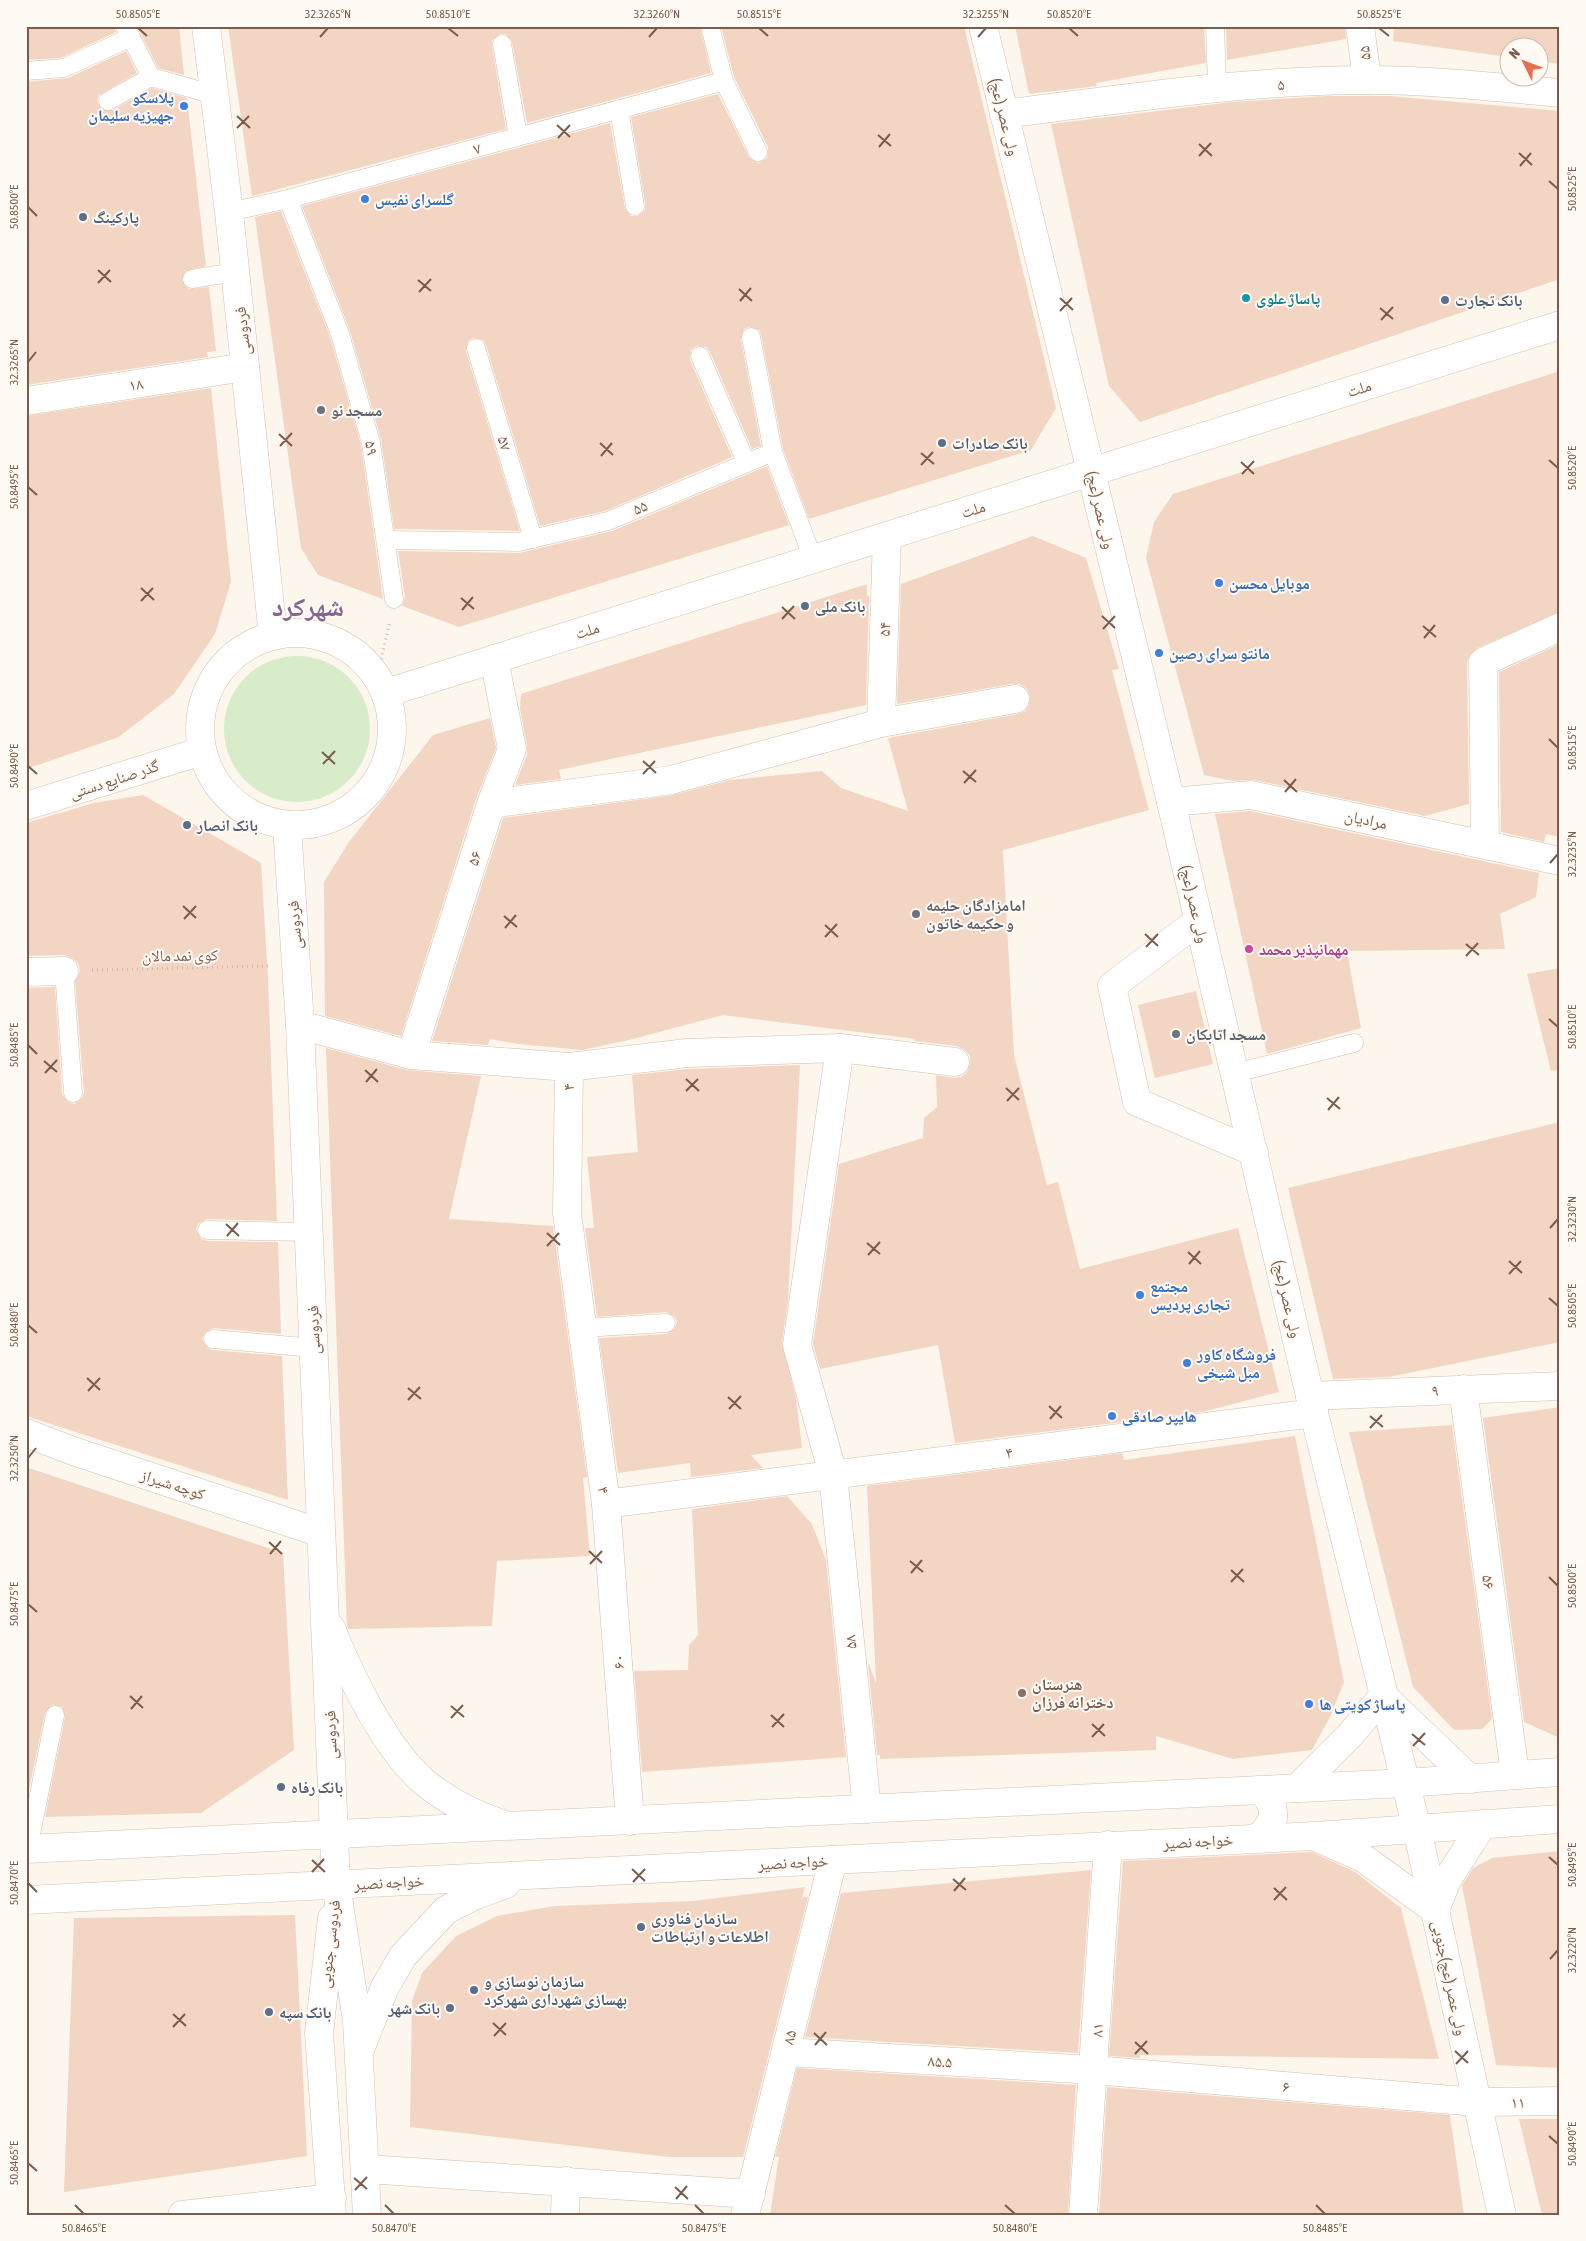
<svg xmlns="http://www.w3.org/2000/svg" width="1586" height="2241" viewBox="0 0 1586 2241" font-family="'Asap Condensed','Noto Naskh Arabic',sans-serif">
<rect width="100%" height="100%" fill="#fdf6ec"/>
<!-- green -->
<circle fill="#d8ecc9" cx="297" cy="729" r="73"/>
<!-- building -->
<g fill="#f3d5c3">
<path d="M26,26H114L116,32L61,58L26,60Z"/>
<path d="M137,26H179L184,75L158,68Z"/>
<path d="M228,26H700L711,73L527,123L512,42L506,34H500L492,40V46L506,129L252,196Z"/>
<path d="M721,26H964L1056,408L1031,450L809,519L783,449L761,335L759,330L749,327L744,329L741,339L761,446L752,449L710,352L706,347L696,346L691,350L690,360L732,457L605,511L540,526L486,345L483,340L473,338L468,341L466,351L520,531L394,529L381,440L350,331L302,206L610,123L625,208L631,216H637L645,210V204L631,117L718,94L749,157L758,163L767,158L768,147L734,77Z"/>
<path d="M1015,26H1204L1206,63L1096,83L1097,86L1029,94Z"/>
<path d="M1226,26H1345L1346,39L1227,60Z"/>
<path d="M1394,26H1560V64L1538,61V48H1508V57L1393,41Z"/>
<path d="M126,51L137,73L99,95L97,101L102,110H113L152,88L187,98L206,266L186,271L182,280L189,289L209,287L216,351L207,352L208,357L26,385V82L68,78Z"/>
<path d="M1327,96H1389L1560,111V279L1140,422L1109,386L1051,124L1232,102Z"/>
<path d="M281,211L330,337L361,445L383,599L318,575L301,548L255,217Z"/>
<path d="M1560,371V612L1477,648L1470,654L1467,662L1469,804L1425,816L1254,780L1233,781L1204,775L1146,558L1154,522L1173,494Z"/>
<path d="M211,388L231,582L215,634L174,694L119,737L26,769V416Z"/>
<path d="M767,466L789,525L459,627L402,606L405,597L398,551L519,553L536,549L612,531Z"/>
<path d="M1033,536L1086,558L1119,669L1112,670L1149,810L1003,850L1014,1055L1047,1185L1058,1182L1080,1269L1238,1228L1279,1392L1202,1412L955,1443L938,1345L820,1369L813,1344L839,1164L923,1138L924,1118L937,1107L936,1075L954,1078L961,1077L967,1072L970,1063V1056L965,1050L957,1046L915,1041V1039L723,1015L629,1040L582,1050L518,1044L490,1039L488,1045L432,1041L503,818L673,795L730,780L822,771L841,788L908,811L888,738L1018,714L1025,711L1029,705L1030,697L1027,689L1020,684H1012L897,704L901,584Z"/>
<path d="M867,584V596H869L866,705L559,770L561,779L515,785L527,755V746L520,709L521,694Z"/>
<path d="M1560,644V837L1546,834L1544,842L1501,832L1499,672Z"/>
<path d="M490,718L496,748L476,799L401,1036L325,1016L324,882L349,842L433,735Z"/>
<path d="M143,795L261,863L268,978L277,1221L207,1219L198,1224L196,1230L201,1239L207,1241L278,1242L281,1334L213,1328L205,1333L202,1339L207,1347L212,1350L282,1356L288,1500L26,1416V988L55,987L62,1094L68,1102L74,1104L82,1098L84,1092L75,981L80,971L78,963L72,958L64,955L26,956V823L94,803Z"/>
<path d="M1250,811L1539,873L1536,897L1500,914L1505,949L1347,951L1361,1028L1267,1054L1215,814Z"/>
<path d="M1560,968V1070L1551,1071L1527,974Z"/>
<path d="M1196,991L1213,1064L1155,1078L1138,1005Z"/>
<path d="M326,1048L407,1070L481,1076L449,1219L553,1226L587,1477L583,1478L590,1556L497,1561L492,1626L348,1629L347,1626Z"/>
<path d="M800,1065L788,1300L782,1343L796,1398L802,1448L751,1455L763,1468L691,1477L690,1463L618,1473L599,1338L667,1334L675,1328L677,1322L675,1317L666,1312L597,1317L585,1228H594L587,1157L638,1152L632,1075L688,1069Z"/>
<path d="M1560,1122V1342L1389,1377L1333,1379L1288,1188Z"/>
<path d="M1560,1407V1738L1524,1722L1483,1418Z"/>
<path d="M1452,1425L1492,1719L1482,1729L1454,1730L1413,1687L1349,1432Z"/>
<path d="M1295,1436L1344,1682L1330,1717L1312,1750L1233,1759L1156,1736V1750L880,1759V1755H877L868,1662L876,1683L867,1486L1122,1453L1124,1460Z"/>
<path d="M26,1467L283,1553L294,1750L201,1813L45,1817L65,1717L62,1707L52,1705L45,1713L26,1804Z"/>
<path d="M787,1496L812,1524L826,1560L846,1757L642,1772L634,1671L688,1670L689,1645L698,1635L692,1509Z"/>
<path d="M1560,1851V2068L1496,2065L1462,1885L1473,1868L1492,1858Z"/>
<path d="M1312,1852L1355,1872L1401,1908L1439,2059L1140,2055V2058L1109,2056L1123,1861Z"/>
<path d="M1091,1870L1078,2053L805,2037L841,1893Z"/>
<path d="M805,1887L802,1897H808L743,2157H669L410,2127L412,2001L422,1973L456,1936L497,1916L555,1906L693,1901Z"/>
<path d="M295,1915L307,2156L64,2192L74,1918Z"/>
<path d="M797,2068L1076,2085L1068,2215H770L779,2157H775Z"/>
<path d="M1107,2087L1450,2115L1464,2215H1099Z"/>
<path d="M1519,2119H1560V2215H1542Z"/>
</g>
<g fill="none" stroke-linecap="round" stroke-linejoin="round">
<!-- lane casing -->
<g stroke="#d1beb0" stroke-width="19">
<g id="lane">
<path d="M125,26L151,77L215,95"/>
<path d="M710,26L724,81L758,152"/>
<path d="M1215,26L1217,87"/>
<path d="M502,44L518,136"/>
<path d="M26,71L64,68L131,37"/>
<path d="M108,101L151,77"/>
<path d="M619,109L635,206"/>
<path d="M288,199L340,334L371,443L394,599"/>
<path d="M229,212L288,199L724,81"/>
<path d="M192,279L235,272"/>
<path d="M751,337L773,452"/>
<path d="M476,348L533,539"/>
<path d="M700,356L746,462"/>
<path d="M387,540L519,542L608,521L773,452L813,559"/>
<path d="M64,971L73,1093"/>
<path d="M1235,1073L1354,1043"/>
<path d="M207,1230L309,1232"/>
<path d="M583,1328L666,1323"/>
<path d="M213,1339L314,1348"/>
<path d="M28,1849L55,1715"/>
</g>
</g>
<!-- street casing -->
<g stroke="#d1beb0" stroke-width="29">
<g id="street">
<path d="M1360,26L1367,80"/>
<path d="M1004,114C1124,99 1245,80 1367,80C1431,80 1496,87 1560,93"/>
<path d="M26,401L245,367"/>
<path d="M881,723L887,536"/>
<path d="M1171,802L1251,795L1560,861"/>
<path d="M491,804L671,780L881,723L1015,699"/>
<path d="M1485,843L1483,662L1560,627"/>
<path d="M26,972L64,971"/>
<path d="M300,1025L411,1055L569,1067L567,1213L606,1504L630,1821"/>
<path d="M840,1048L797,1345L833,1474L867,1809"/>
<path d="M411,1055L491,804L512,749L494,659"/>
<path d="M569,1067L687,1053L840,1048L955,1062"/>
<path d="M1463,1389L1515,1774"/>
<path d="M1310,1396L1560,1386"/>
<path d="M26,1433L73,1451L321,1533"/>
<path d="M606,1504L1314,1413"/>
<path d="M786,2052L1094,2070L1477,2102L1560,2101"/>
<path d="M366,2169L751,2194"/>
<path d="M182,2215L332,2198"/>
<path d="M565,2215L566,2181"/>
<path d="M745,2215L833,1860"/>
<path d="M1083,2215L1108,1845"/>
</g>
</g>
<!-- secondary casing -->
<g stroke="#d6c0b0" stroke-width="29">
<g id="secondary">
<path d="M206,26L229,212L273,636"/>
<path d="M983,26L1171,802L1314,1413L1417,1829L1502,2215"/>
<circle cx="296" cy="729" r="96"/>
<path d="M386,693L1560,325"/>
<path d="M26,806L202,751"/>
<path d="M287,826L300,1025L336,1884L357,2021L367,2215"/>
<path d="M1198,921L1112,986L1137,1102L1254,1152"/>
<path d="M331,1628C350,1676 385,1748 424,1782C446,1800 475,1815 502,1824"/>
<path d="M1297,1788L1350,1735L1383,1696L1470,1779"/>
<path d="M1255,1838L1263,1834L1273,1819C1274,1806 1270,1797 1258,1790"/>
<path d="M1318,1838L1363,1858L1435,1910L1447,1880L1483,1824"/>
<path d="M26,1849L1406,1783L1560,1772"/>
<path d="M26,1900L1315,1836L1560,1819"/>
<path d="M361,2047L385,1987L403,1956L446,1910L476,1895L506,1884"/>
<path d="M332,2215L319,2033L332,1918"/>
</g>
</g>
<!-- path -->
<g stroke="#d9b8a5" stroke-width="3" stroke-dasharray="1 4" stroke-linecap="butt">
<path d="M380,664L390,621"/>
<path d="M92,970L268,966"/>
</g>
<!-- lane -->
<use href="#lane" stroke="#fff" stroke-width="18"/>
<!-- street -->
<use href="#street" stroke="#fff" stroke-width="28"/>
<!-- secondary -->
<use href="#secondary" stroke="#fff" stroke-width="28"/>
</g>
<!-- ticks -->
<path fill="none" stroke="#7a5c4d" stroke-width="2" d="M138,28L147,36M448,28L458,36M759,28L768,36M1069,28L1078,36M1379,28L1389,36M320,37L328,28M649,37L657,28M978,37L986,28M237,116L250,128M557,125L570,137M237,128L249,116M878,135L891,146M558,138L570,125M1199,144L1212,156M879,147L890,134M1519,153L1532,165M1199,156L1211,143M1520,166L1531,153M1549,181L1558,189M28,207L37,216M98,270L111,282M418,280L431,291M98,283L110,270M739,289L752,301M419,292L431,279M1060,298L1073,310M740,301L751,288M1380,308L1393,319M1060,311L1072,298M1381,320L1393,307M28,362L36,352M279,434L292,446M600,443L613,455M280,446L292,433M921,453L934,464M601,456L612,443M1549,460L1558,468M1241,462L1254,474M921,465L933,452M1242,474L1254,461M28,487L37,495M141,588L154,600M461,598L474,609M141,601L153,588M782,607L795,619M462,610L473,597M1102,616L1115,628M782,619L794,606M1423,626L1436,637M1103,629L1115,616M1424,638L1435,625M1549,739L1558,748M322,752L335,764M643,761L656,773M323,764L335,751M28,766L37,774M963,771L976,782M643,774L655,761M1284,780L1297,792M964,783L976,770M1285,792L1296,779M1550,863L1558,854M183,906L196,918M504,916L517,927M184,919L196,906M825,925L838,937M505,928L516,915M1145,934L1158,946M825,937L837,924M1466,944L1479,955M1146,947L1158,934M1466,956L1478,943M1549,1019L1558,1027M28,1045L37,1054M44,1061L57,1072M365,1070L378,1082M45,1073L57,1060M686,1079L699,1091M366,1082L377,1069M1006,1088L1019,1100M686,1091L698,1079M1327,1098L1340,1109M1007,1101L1019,1088M1328,1110L1339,1097M226,1224L239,1236M1550,1228L1558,1219M547,1233L560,1245M227,1236L238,1223M867,1243L880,1254M547,1246L559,1233M1188,1252L1201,1264M868,1255L880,1242M1509,1261L1522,1273M1189,1264L1200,1251M1509,1274L1521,1261M1549,1298L1558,1306M28,1325L37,1333M87,1378L100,1390M408,1388L421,1399M88,1391L100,1378M728,1397L741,1409M408,1400L420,1387M1049,1406L1062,1418M729,1409L741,1396M1370,1416L1383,1427M1050,1419L1061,1406M1370,1428L1382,1415M28,1458L36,1448M269,1542L282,1554M589,1551L602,1563M270,1554L281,1541M910,1561L923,1572M590,1564L602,1551M1231,1570L1244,1582M911,1573L922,1560M1549,1577L1558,1586M1231,1582L1243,1569M28,1604L37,1612M130,1696L143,1708M451,1706L464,1717M131,1709L142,1696M771,1715L784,1727M451,1718L463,1705M1092,1724L1105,1736M772,1727L784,1714M1412,1734L1425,1745M1092,1737L1104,1724M1413,1746L1425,1733M1549,1857L1558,1865M312,1860L325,1872M632,1869L645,1881M312,1872L324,1859M953,1879L966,1890M633,1882L645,1869M28,1883L37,1892M1274,1888L1287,1900M954,1891L965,1878M1274,1900L1286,1887M1550,1959L1558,1950M173,2014L186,2026M493,2023L506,2035M173,2027L185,2014M814,2033L827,2045M494,2036L506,2023M1135,2042L1148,2054M815,2045L826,2032M1455,2051L1468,2063M1135,2054L1147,2041M1456,2064L1468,2051M1549,2136L1558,2144M28,2163L37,2171M354,2178L367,2189M675,2187L688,2199M355,2190L367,2177M676,2199L687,2186M75,2205L84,2214M385,2205L394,2214M695,2205L704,2214M1005,2205L1015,2214M1316,2205L1325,2214"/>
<!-- markers -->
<g fill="#3f7fe0" stroke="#fffaf3" stroke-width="2">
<circle cx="184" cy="106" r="5"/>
<circle cx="365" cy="199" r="5"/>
<circle cx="1219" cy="583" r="5"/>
<circle cx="1159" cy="653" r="5"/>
<circle cx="1140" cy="1295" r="5"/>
<circle cx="1187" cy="1363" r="5"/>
<circle cx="1112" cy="1416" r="5"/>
<circle cx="1309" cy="1704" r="5"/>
</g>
<g fill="#5c6f8a" stroke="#fffaf3" stroke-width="2">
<circle cx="83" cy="217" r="5"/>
<circle cx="1445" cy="300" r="5"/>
<circle cx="942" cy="443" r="5"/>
<circle cx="805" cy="606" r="5"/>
<circle cx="187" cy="825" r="5"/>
<circle cx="281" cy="1787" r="5"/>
<circle cx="641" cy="1927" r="5"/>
<circle cx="474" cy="1990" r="5"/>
<circle cx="450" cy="2008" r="5"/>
<circle cx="269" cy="2012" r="5"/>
</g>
<circle fill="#0f9aa8" stroke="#fffaf3" stroke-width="2" cx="1246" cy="298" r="5"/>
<g fill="#6b7280" stroke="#fffaf3" stroke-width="2">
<circle cx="321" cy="410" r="5"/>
<circle cx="916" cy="914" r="5"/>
<circle cx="1176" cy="1034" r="5"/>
</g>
<circle fill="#d1479c" stroke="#fffaf3" stroke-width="2" cx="1249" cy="949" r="5"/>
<circle fill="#8d6e63" stroke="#fffaf3" stroke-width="2" cx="1022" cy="1693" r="5"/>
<g text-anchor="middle" stroke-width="4" stroke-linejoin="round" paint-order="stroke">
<!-- street labels -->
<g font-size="16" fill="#7a5c4d" stroke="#fffaf3">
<text transform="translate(1364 53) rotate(-97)" y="6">۵۵</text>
<text transform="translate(1281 84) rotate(-3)" y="6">۵</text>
<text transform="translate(1005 117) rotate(76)" y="6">ولی عصر (عج)</text>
<text transform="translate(477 148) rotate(-15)" y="6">۷</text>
<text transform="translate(242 331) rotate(-96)" y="6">فردوسی</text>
<text transform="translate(136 384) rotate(-9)" y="6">۱۸</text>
<text transform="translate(1359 388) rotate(-17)" y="6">ملت</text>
<text transform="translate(505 443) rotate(73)" y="6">۵۷</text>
<text transform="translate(372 448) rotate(79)" y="6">۵۹</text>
<text transform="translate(640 507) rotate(-23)" y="6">۵۵</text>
<text transform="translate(973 509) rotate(-17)" y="6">ملت</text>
<text transform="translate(1101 510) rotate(77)" y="6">ولی عصر (عج)</text>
<text transform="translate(884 629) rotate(-88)" y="6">۵۴</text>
<text transform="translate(587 630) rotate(-17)" y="6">ملت</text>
<text transform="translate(114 779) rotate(-18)" y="6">گذر صنایع دستی</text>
<text transform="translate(1366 819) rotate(12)" y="6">مرادیان</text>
<text transform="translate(474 858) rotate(-72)" y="6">۵۶</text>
<text transform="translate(1195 904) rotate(77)" y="6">ولی عصر (عج)</text>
<text transform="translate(294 925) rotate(-94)" y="6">فردوسی</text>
<text transform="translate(180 955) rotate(-1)" y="6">کوی نمد مالان</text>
<text transform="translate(568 1087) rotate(-89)" y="6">۴</text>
<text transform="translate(1288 1299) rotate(77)" y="6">ولی عصر (عج)</text>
<text transform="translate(313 1330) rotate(-92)" y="6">فردوسی</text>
<text transform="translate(1435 1390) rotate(-3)" y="6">۹</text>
<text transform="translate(1009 1452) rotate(-7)" y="6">۴</text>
<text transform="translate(173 1484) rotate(18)" y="6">کوچه شیراز</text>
<text transform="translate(604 1490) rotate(82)" y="6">۴</text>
<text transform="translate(1489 1582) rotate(82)" y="6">۵۶</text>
<text transform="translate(850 1642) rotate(-96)" y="6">۵۸</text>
<text transform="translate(618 1662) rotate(-94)" y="6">۶۰</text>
<text transform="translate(330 1735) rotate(-92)" y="6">فردوسی</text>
<text transform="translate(1198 1841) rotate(-3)" y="6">خواجه نصیر</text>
<text transform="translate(793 1862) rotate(-3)" y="6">خواجه نصیر</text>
<text transform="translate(389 1882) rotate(-3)" y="6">خواجه نصیر</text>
<text transform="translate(329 1944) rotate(-83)" y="6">فردوسی جنوبی</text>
<text transform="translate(1450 1978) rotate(78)" y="6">ولی عصر (عج)جنوبی</text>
<text transform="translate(1097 2030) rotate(-87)" y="6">۸۱</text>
<text transform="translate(789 2037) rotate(-76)" y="6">۸۵</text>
<text transform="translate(940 2061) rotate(3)" y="6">۸۵.۵</text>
<text transform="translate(1286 2086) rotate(5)" y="6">۶</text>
<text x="1518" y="2108">۱۱</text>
</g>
<!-- shop labels -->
<g font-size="16" font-weight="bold" fill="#366cbe" stroke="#fffaf3" text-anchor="start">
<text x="174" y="103" text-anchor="end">پلاسکو<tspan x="174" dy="18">جهیزیه سلیمان</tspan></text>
<text x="375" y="205">گلسرای نفیس</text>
<text x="1229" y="589">موبایل محسن</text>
<text x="1169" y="659">مانتو سرای رصین</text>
<text x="1150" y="1292">مجتمع<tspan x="1150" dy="18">تجاری پردیس</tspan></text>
<text x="1197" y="1360">فروشگاه کاور<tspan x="1197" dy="18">مبل شیخی</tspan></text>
<text x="1122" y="1422">هایپر صادقی</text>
<text x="1319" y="1710">پاساژ کویتی ها</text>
</g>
<!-- service labels -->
<g font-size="16" font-weight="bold" fill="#4e5e75" stroke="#fffaf3" text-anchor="start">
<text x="93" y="223">پارکینگ</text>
<text x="1455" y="306">بانک تجارت</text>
<text x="952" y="449">بانک صادرات</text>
<text x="815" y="612">بانک ملی</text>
<text x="197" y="831">بانک انصار</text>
<text x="291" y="1793">بانک رفاه</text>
<text x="651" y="1924">سازمان فناوری<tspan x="651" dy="18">اطلاعات و ارتباطات</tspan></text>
<text x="484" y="1987">سازمان نوسازی و<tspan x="484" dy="18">بهسازی شهرداری شهرکرد</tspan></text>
<text x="440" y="2014" text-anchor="end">بانک شهر</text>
<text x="279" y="2018">بانک سپه</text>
</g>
<!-- culture labels -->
<g font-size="16" font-weight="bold" fill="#0d838f" stroke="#fffaf3" text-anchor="start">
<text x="1256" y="304">پاساژ علوی</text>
</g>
<!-- worship labels -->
<g font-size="16" font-weight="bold" fill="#5b616d" stroke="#fffaf3" text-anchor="start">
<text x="331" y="416">مسجد نو</text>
<text x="926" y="911">امامزادگان حلیمه<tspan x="926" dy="18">و حکیمه خاتون</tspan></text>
<text x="1186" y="1040">مسجد اتابکان</text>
</g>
<!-- hotel labels -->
<g font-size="16" font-weight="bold" fill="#b23c85" stroke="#fffaf3" text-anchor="start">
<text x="1259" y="955">مهمانپذیر محمد</text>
</g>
<!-- education labels -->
<g font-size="16" font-weight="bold" fill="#785e54" stroke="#fffaf3" text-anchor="start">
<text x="1032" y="1690">هنرستان<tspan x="1032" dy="18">دخترانه فرزان</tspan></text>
</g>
<!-- town labels -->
<g font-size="26" font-weight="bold" fill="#846695" stroke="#fffaf3">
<text x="308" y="616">شهرکرد</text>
</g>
</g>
<!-- border -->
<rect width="1586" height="2241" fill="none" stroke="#fffaf3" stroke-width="55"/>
<!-- north arrow -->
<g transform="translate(1524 62) rotate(312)"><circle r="24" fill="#fffaf3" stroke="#cabbb1"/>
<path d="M0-4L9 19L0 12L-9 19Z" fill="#e76f51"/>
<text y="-8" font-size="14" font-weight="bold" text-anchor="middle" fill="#7a5c4d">N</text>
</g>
<rect x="28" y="28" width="1530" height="2186" fill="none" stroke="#7a5c4d" stroke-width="2"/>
<g font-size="12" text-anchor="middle" fill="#7a5c4d">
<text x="138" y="18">50.8505°E</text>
<text x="328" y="18">32.3265°N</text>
<text x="448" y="18">50.8510°E</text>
<text x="657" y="18">32.3260°N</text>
<text x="759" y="18">50.8515°E</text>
<text x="986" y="18">32.3255°N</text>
<text x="1069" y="18">50.8520°E</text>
<text x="1379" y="18">50.8525°E</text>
<text transform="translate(1572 189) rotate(-90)" y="4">50.8525°E</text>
<text transform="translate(14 207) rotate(-90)" y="4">50.8500°E</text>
<text transform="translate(14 362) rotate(-90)" y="4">32.3265°N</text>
<text transform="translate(1572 468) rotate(-90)" y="4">50.8520°E</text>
<text transform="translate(14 487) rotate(-90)" y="4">50.8495°E</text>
<text transform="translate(1572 748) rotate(-90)" y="4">50.8515°E</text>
<text transform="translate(14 766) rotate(-90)" y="4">50.8490°E</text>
<text transform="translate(1572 854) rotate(-90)" y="4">32.3235°N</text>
<text transform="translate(1572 1027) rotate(-90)" y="4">50.8510°E</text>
<text transform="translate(14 1045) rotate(-90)" y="4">50.8485°E</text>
<text transform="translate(1572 1219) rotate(-90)" y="4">32.3230°N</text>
<text transform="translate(1572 1306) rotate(-90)" y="4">50.8505°E</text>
<text transform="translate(14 1325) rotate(-90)" y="4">50.8480°E</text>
<text transform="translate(14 1458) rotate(-90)" y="4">32.3250°N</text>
<text transform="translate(1572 1586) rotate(-90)" y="4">50.8500°E</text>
<text transform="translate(14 1604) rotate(-90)" y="4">50.8475°E</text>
<text transform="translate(1572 1865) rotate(-90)" y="4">50.8495°E</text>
<text transform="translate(14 1883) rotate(-90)" y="4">50.8470°E</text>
<text transform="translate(1572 1950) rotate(-90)" y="4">32.3220°N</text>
<text transform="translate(1572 2144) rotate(-90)" y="4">50.8490°E</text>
<text transform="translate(14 2163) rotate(-90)" y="4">50.8465°E</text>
<text x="84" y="2232">50.8465°E</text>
<text x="394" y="2232">50.8470°E</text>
<text x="704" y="2232">50.8475°E</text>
<text x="1015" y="2232">50.8480°E</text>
<text x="1325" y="2232">50.8485°E</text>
</g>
</svg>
